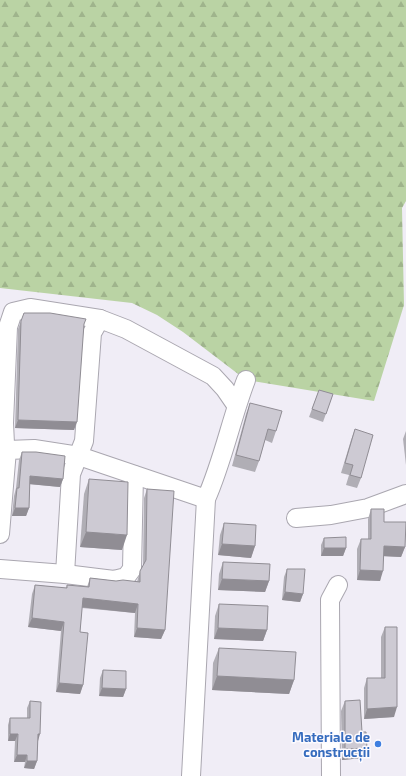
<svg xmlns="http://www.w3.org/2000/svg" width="406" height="776" viewBox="0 0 406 776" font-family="'Exo 2',sans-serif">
<defs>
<pattern id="forest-firs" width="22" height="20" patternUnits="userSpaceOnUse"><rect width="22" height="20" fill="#bad3a4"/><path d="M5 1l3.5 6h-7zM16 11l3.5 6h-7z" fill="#9fb48c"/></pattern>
</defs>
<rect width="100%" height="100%" fill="#f0edf6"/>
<!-- forest -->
<path fill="url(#forest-firs)" d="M0,0H406V201L402,208L404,305L374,401L246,380L183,332L157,315L132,303L0,288Z"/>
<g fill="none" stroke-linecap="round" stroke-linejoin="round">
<!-- minor casing -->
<g stroke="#aaa7b0" stroke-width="20">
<g id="minor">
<path d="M7,450L5,444L4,423L8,327L13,312L30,308L100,319L126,329L213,376L225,389L236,405"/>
<path d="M296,518L331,515L368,508L406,494"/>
<path d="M0,534L7,450L34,449L79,456L206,499"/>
<path d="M0,569L65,574L114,580L126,577L132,569L134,475"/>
<path d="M65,574L71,474L84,441L92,333L100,319"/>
<path d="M191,776L206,499C223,461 231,419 246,380"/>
<path d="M331,776L330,600L338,585"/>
</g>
</g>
<!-- minor -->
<use href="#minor" stroke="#fff" stroke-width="18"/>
</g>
<!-- wall -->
<g fill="#b0aeb5">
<path d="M24,313L84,324L74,430L15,428L18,329Z"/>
<path d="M319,390L333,394L323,422L309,417Z"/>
<path d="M250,403L276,431L272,443L265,440L259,461L255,472L232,466L246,414Z"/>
<path d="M355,429L361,478L357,488L346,485L349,475L341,473L351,440Z"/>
<path d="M406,431V465L403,439Z"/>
<path d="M22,452L63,479L60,487L30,484L29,508L26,516H12L14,496L16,488L19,460Z"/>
<path d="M89,479L122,550L80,547L84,494Z"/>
<path d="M147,489L165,630L161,639L134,637L135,613L82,608L80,632L83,685L80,694L56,692L61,631L28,627L32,594L35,585L66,588L67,585L87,587L90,578L116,581L137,582L140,571L143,566L144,498Z"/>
<path d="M371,509L384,522L405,547L401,557L384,556L380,581L357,580V549L361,539H368V519Z"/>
<path d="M224,523L255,546L251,558L218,555L220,535Z"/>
<path d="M324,538L346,548L343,556H321V545Z"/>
<path d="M223,562L269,581L265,592L218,590L219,574Z"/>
<path d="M287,569L303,594L300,602L282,600L284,577Z"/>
<path d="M219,604L267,630L263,641L214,639L215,616Z"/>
<path d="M385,627L394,717L364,719V688L367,678H381V637Z"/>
<path d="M219,648L294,680L289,694L212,690L213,663Z"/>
<path d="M103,670L126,689L123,697L99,696L100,678Z"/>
<path d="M30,701L38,741L37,761L34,769L24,768L25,762H14L15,741H8V725L10,718H27V708Z"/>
<path d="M345,701L367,748L363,758L342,760L341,711Z"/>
</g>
<!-- shaded-wall -->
<g fill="#908d94">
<path d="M18,420L77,422L74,430L15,428Z"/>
<path d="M30,476L63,479L60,487L28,484Z"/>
<path d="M15,508H29L26,516H12Z"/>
<path d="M86,532L127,535L122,550L80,547Z"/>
<path d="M222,544L255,546L251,558L218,555Z"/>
<path d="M384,546L405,547L401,557L380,556Z"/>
<path d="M324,548H346L343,556H321Z"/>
<path d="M360,570L383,571L380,581L357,580Z"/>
<path d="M222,579L269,581L265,592L218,590Z"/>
<path d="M285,592L303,594L300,602L282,600Z"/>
<path d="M83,598L138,604L135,613L79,607Z"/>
<path d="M32,618L64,622L61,631L28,627Z"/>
<path d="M137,628L165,630L161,639L134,637Z"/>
<path d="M218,628L267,630L263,641L214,639Z"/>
<path d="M217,676L294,680L289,694L212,690Z"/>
<path d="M59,683L83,685L80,694L56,692Z"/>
<path d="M102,688L126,689L123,697L99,696Z"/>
<path d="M397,707L394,717L364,719L367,709Z"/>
<path d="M10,734H18L15,741H8Z"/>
<path d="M38,734H40L38,741Z"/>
<path d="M367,748L363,758L342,760L345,749Z"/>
<path d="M17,755H27L25,762H14Z"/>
<path d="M27,761H37L34,769L24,768Z"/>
</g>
<!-- building -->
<g fill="#cdcad3" stroke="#908d94">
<path d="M24,313H50L86,319L84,324L77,422L18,420L21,321Z"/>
<path d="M319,390L333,394L326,414L312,409Z"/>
<path d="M250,403L282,411L276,431L268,429L259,461L236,455Z"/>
<path d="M355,429L373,435L361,478L350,475L353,465L345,463Z"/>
<path d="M22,452H36L65,456L63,479L30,476L29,508H15L17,488H19Z"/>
<path d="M89,479L128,482L127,535L86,532Z"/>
<path d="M147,489L174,491L165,630L137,628L138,604L83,598L80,632L88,633L83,685L59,683L64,622L32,618L35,585L67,588V585L89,587L90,578L116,581L123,580L140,582V571L146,560Z"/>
<path d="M371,509H384V522H406L405,547L384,546L383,571L360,570L361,539H371Z"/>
<path d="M224,523L256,525L255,546L222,544Z"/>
<path d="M346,537V548H324V538Z"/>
<path d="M223,562L270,564L269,581L222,579Z"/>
<path d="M287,569H305L303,594L285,592Z"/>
<path d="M219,604L268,606L267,630L218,628Z"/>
<path d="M385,627H397V707L367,709V678H385Z"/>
<path d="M219,648L296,652L294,680L217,676Z"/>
<path d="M103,670L126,671V689L102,688Z"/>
<path d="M360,700L362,732H366L367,748L345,749V701Z"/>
<path d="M30,701L41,702L40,734H38L37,761H27V755H17L18,734H10V718H30Z"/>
</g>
<!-- markers -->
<circle fill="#3f7fe0" stroke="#fdfbff" stroke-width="1.5" cx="378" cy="744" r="4"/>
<g text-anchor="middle" stroke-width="3" stroke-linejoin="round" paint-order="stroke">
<!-- shop labels -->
<g font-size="13" font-weight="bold" fill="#366cbe" stroke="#fdfbff" text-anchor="end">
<text x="370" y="742">Materiale de<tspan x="370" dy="15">construcții</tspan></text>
</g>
</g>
</svg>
